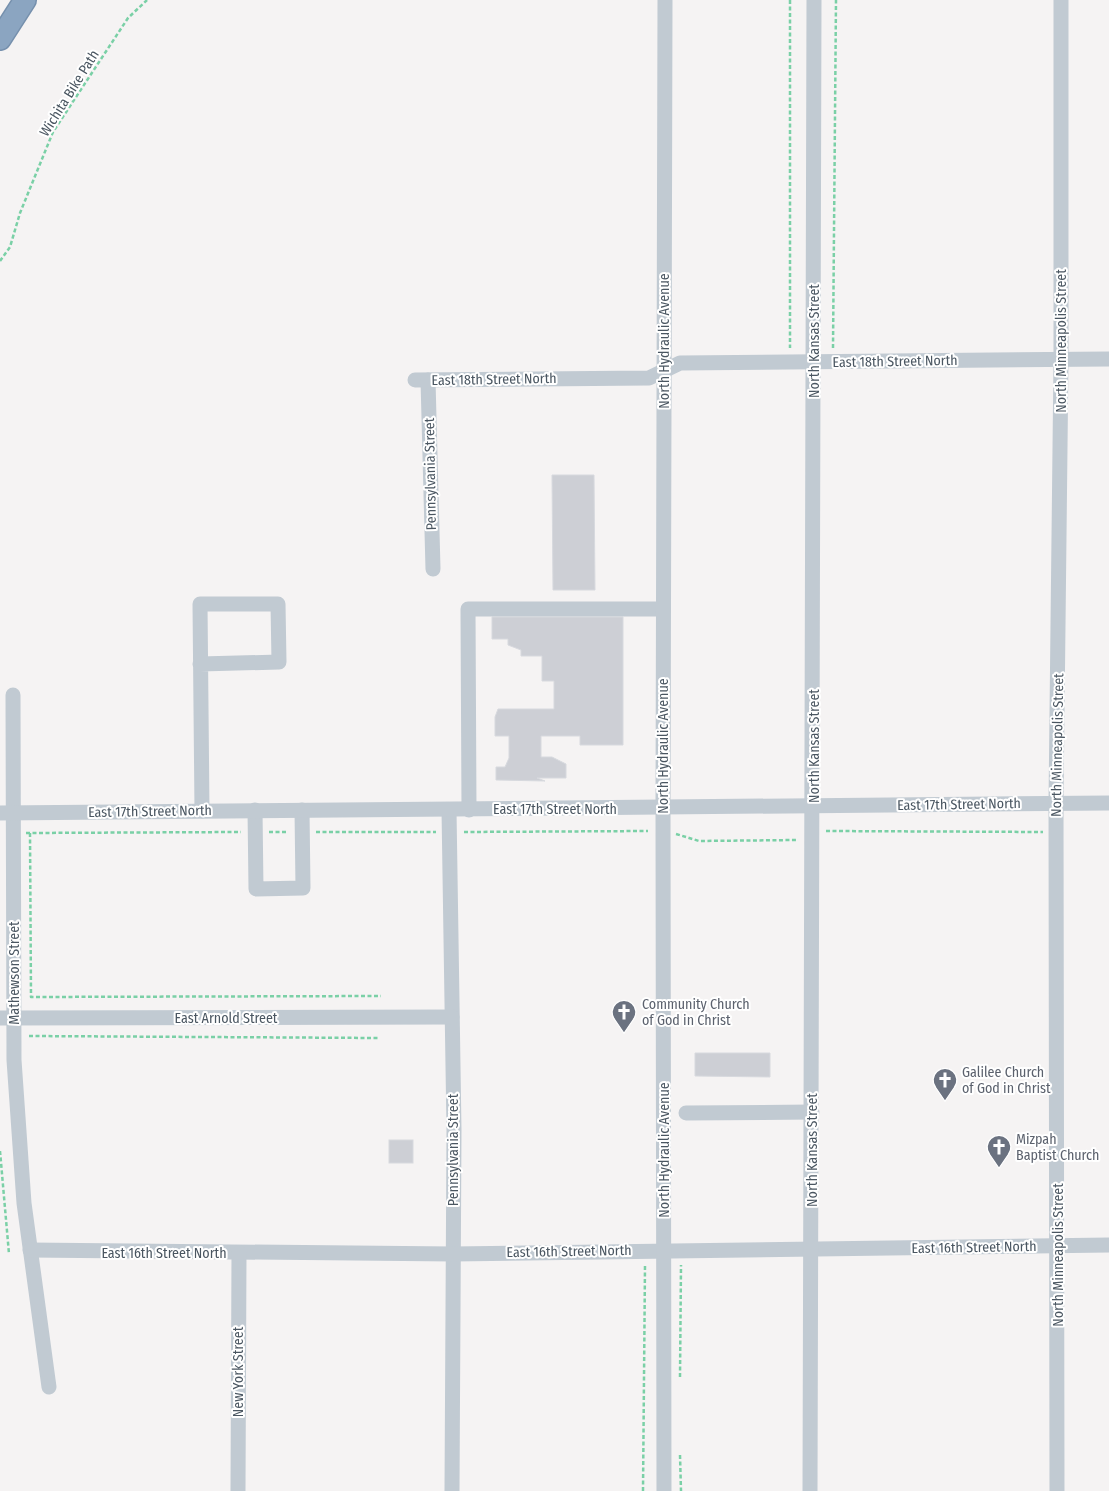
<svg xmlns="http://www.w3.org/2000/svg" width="1109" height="1491" viewBox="0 0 1109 1491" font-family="'Fira Sans Condensed',sans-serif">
<rect width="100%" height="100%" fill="#f5f3f3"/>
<!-- building -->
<g fill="#cdcfd5" stroke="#d7d9de">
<path d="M552,475H594L595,590H553Z"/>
<path d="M492,617H623V745H580V736H541V757H552L566,764V778H537L545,781L496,780V767H505L509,758V736H495V717L498,709H554V681H542V656H521V650L508,645V639H492Z"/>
<path d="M695,1053H770V1077L695,1076Z"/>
<rect x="389" y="1140" width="24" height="23"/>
</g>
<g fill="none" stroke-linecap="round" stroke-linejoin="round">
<!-- highway casing -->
<g stroke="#7690ad" stroke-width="24">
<path id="highway" d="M0,39L25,0"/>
</g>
<!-- path -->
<g stroke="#7ad0a6" stroke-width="2.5" stroke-dasharray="4 2.5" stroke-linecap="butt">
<path d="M790,0V348"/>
<path d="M0,261L10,247L20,213L53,132L128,18L147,0"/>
<path d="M833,348L836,0"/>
<path d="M826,831L1043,832"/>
<path d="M269,832H288"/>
<path d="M316,832H436"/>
<path d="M464,832L648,831"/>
<path d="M26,833L241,832"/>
<path d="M30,833L31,997L381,996"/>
<path d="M676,834L699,841L797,840"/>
<path d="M29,1036L379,1038"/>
<path d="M0,1151L9,1254"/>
<path d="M680,1377L681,1265"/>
<path d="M680,1455L681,1491"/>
<path d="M643,1491L645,1266"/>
</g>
<!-- minor -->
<g stroke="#c1cad2" stroke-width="15">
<path d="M415,380L649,378L680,363L1109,359"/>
<path d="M428,380L433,569"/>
<path d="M200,664L279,662L278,604H200L202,811"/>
<path d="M13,695L14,1060L24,1203L49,1387"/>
<path d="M255,810L256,889L303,888L302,810"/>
<path d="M449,810L454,1130L452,1491"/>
<path d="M469,810L468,609H663"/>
<path d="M0,813L1109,803"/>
<path d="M0,1018L452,1017"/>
<path d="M686,1113L812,1112"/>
<path d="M30,1250L453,1254L1109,1245"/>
<path d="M238,1491L239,1253"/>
<path d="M664,1491L663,808L665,0"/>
<path d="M810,1491L814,0"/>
<path d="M1057,1491L1056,803L1061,359V0"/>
</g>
<!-- highway -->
<use href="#highway" stroke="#8ba5c1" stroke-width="21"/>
</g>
<!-- icons -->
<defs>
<g id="church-pin" transform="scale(1.25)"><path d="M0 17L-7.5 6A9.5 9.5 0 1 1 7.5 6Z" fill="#6b7280" stroke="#fff"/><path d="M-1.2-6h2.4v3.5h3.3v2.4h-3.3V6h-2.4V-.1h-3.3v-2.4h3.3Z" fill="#fff"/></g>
</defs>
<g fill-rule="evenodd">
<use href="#church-pin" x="624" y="1012"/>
<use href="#church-pin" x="945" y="1080"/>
<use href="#church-pin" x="999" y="1147"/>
</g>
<g text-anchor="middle" stroke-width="4" stroke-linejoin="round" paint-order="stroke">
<!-- street labels -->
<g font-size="14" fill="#4a5661" stroke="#fff">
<text transform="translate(69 93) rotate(-58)" y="5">Wichita Bike Path</text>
<text transform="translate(664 341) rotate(-90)" y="5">North Hydraulic Avenue</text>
<text transform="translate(814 341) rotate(-90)" y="5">North Kansas Street</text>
<text transform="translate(1061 341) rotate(-90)" y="5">North Minneapolis Street</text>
<text transform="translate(895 361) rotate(-1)" y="5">East 18th Street North</text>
<text transform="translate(494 379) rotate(-1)" y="5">East 18th Street North</text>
<text transform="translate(430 474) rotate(-91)" y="5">Pennsylvania Street</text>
<text transform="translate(1057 745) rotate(-89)" y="5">North Minneapolis Street</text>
<text transform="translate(663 746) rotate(-90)" y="5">North Hydraulic Avenue</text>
<text transform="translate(814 746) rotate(-90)" y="5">North Kansas Street</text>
<text transform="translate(959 804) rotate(-1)" y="5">East 17th Street North</text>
<text x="555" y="814">East 17th Street North</text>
<text transform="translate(150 811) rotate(-1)" y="5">East 17th Street North</text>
<text transform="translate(14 973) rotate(-90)" y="5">Mathewson Street</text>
<text x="226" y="1023">East Arnold Street</text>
<text transform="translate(453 1150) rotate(-90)" y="5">Pennsylvania Street</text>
<text transform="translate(664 1150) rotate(-90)" y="5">North Hydraulic Avenue</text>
<text transform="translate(812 1150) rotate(-90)" y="5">North Kansas Street</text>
<text transform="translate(974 1247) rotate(-1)" y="5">East 16th Street North</text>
<text transform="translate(569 1251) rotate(-1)" y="5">East 16th Street North</text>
<text x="164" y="1258">East 16th Street North</text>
<text transform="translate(1058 1255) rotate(-90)" y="5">North Minneapolis Street</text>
<text transform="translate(238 1372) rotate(-90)" y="5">New York Street</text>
</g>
<!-- worship labels -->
<g font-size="14" fill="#5b616d" stroke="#fff" text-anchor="start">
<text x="642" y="1009">Community Church<tspan x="642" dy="16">of God in Christ</tspan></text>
<text x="962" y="1077">Galilee Church<tspan x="962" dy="16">of God in Christ</tspan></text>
<text x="1016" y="1144">Mizpah<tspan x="1016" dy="16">Baptist Church</tspan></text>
</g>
</g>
</svg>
